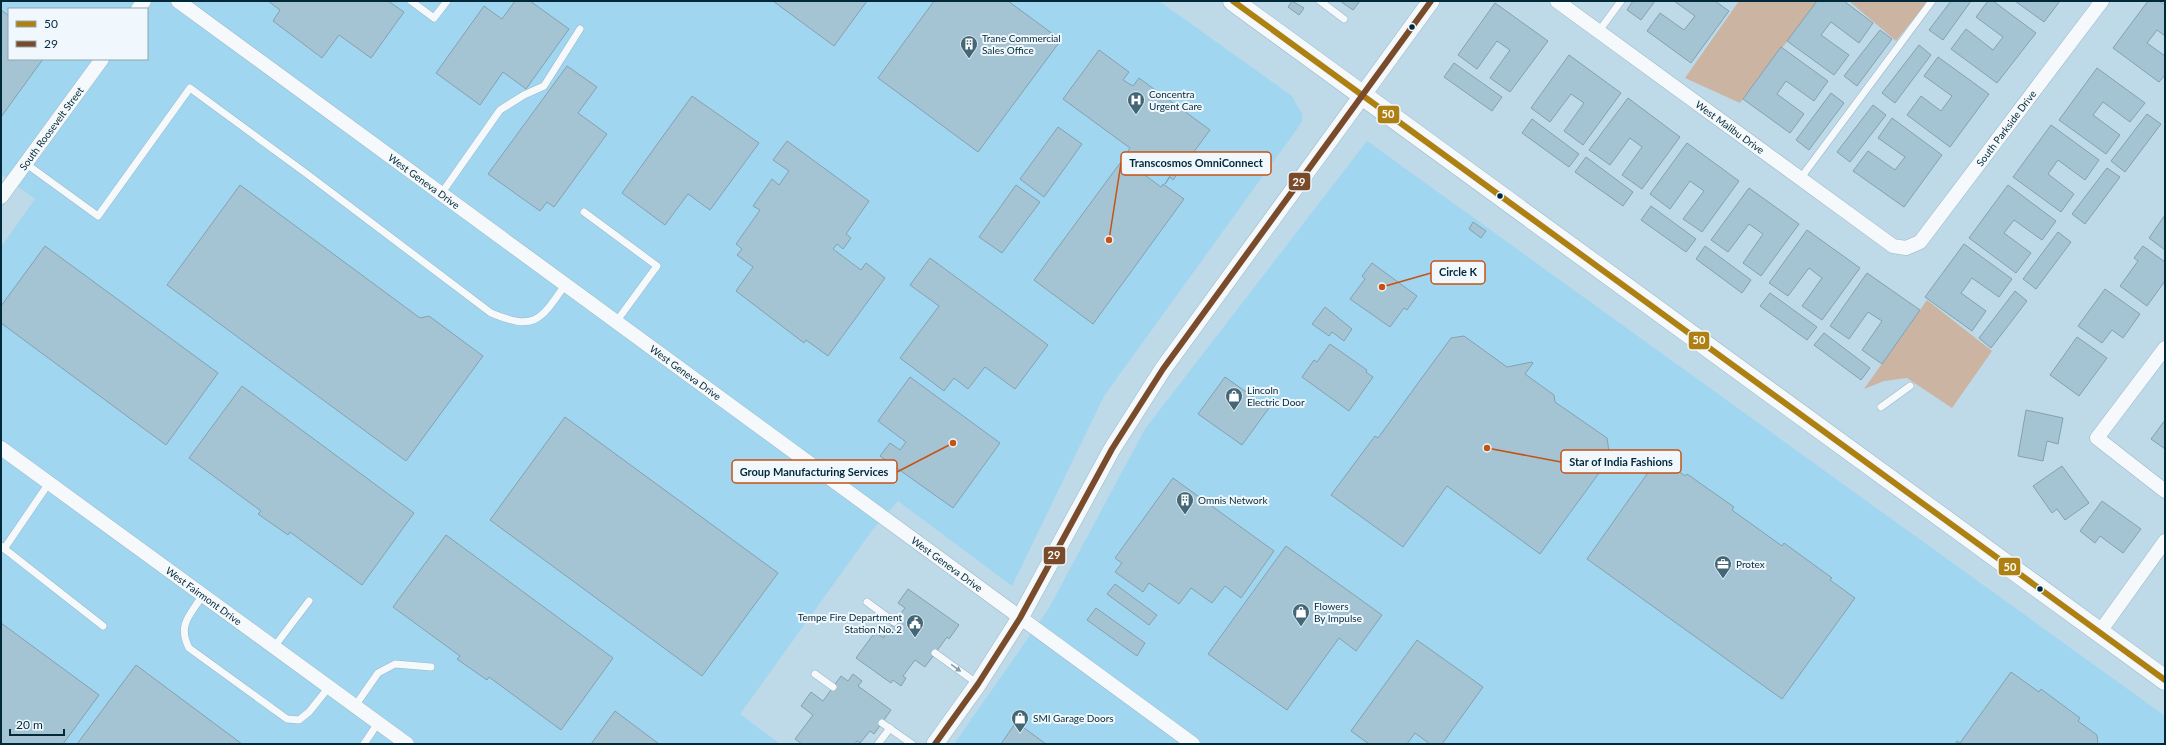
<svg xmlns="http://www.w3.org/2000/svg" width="2166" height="745" viewBox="0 0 2166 745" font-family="Lato,sans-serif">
<rect width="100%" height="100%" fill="#bed9e7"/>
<!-- built -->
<g fill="#a1d6f1" fill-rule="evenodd">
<path d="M1,1H1159L1292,96L1302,114V122L1104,396L1012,586L898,501L871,532L740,714L780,744H1V247L35,199L1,174ZM9,9H147V59H9Z"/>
<path d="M1367,141L2165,716V744H954L1049,608L1145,429Z"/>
</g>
<!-- green -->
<g fill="#ccb4a3">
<path d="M1739,1H1818L1740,103L1685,78Z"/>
<path d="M1849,1H1928L1896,41Z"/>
<path d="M1927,300L1992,351L1952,408L1907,378L1884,381L1864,389Z"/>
</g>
<!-- building -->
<g fill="#a4c4d4" stroke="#84a1af">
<path d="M268,1H388L404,12L371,58L339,35L322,58L273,21L280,10Z"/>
<path d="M515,1H530L569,29L526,89L503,72L480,105L436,73L484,6L502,19Z"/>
<path d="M773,1H867L834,46Z"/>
<path d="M934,1H1008L1061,40L978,152L878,78Z"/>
<path d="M1292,1L1304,8L1299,15L1288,7Z"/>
<path d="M1340,1H1360L1353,10Z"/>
<path d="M1633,1H1655L1641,20L1627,10Z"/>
<path d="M1674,1H1715L1729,11L1691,63L1647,31L1660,13L1684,30L1695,16Z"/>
<path d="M1817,1H1844L1873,23L1859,43L1831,22L1821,35L1849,55L1834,75L1787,41Z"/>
<path d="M1951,1H1971L1943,40L1929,30Z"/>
<path d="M1988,1H1993L2036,33L1997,83L1951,49L1966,29L1993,50L2003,37L1976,17Z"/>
<path d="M2015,1H2060L2044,22Z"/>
<path d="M2148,1H2159L2165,5V36L2157,30L2147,43L2165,56V75L2159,82L2113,48Z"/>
<path d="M1495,3L1548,41L1510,92L1490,78L1510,50L1497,41L1477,69L1458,55Z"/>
<path d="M1,10L9,16V59H43L1,117Z"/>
<path d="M1880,30L1892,39L1857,86L1844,76Z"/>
<path d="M1919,45L1931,55L1895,103L1882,93Z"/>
<path d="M1781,47L1828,81L1814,101L1786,81L1777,94L1804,114L1790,133L1743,99Z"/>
<path d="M1099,50L1129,72L1123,80L1133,86L1139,78L1210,130L1173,180L1170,177L1165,184L1171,174L1142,153L1131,165L1123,159L1130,148L1063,99Z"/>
<path d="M1569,55L1621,93L1583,145L1564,131L1584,103L1571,94L1550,122L1531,108Z"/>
<path d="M1938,57L1989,94L1950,147L1907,115L1921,96L1941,111L1952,96L1924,76Z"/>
<path d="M1454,63L1502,97L1492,111L1444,77Z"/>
<path d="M567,66L597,87L578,113L607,134L554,207L547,202L540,211L488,174Z"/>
<path d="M2097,68L2145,103L2130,122L2103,102L2093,115L2120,135L2106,154L2059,120Z"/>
<path d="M1831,93L1844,103L1809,150L1796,140Z"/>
<path d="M692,96L759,143L710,210L688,194L665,225L622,193Z"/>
<path d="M1628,98L1680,137L1642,189L1622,175L1642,147L1630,138L1610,165L1589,150Z"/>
<path d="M1873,105L1886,115L1850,162L1837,152Z"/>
<path d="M2147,114L2161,124L2125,172L2111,161Z"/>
<path d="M1892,118L1942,155L1904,207L1853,171L1868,151L1895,170L1905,157L1878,138Z"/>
<path d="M1532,119L1579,154L1569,167L1522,133Z"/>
<path d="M2051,125L2099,160L2085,180L2058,160L2048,174L2074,194L2061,212L2013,177Z"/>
<path d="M1058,127L1082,144L1044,197L1020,179Z"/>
<path d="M787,141L869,201L846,234L851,238L843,249L837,244L833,249L861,270L866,263L885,278L828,356L806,340L804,343L736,291L753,267L737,255L742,249L736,244L760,210L753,206L772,179L779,185L789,171L773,160Z"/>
<path d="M1687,143L1739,181L1702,232L1683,219L1704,191L1690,181L1670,209L1650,194Z"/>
<path d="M1586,157L1633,192L1623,206L1575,172Z"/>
<path d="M1123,159L1161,187L1163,184L1184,199L1093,324L1034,280Z"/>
<path d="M2107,168L2120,177L2085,224L2072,214Z"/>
<path d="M240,185L420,318L429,316L483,356L406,461L167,285Z"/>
<path d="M1016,185L1040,202L1002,253L979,237Z"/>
<path d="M2008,185L2056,221L2042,240L2014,220L2004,233L2031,253L2016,273L1969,238Z"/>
<path d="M1749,188L1799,224L1761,276L1743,263L1763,234L1749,224L1728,252L1711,240Z"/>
<path d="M1651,206L1696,239L1686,252L1641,220Z"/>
<path d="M2165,215V250L2149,238Z"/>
<path d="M1473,222L1486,231L1481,238L1469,229Z"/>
<path d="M1807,230L1860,268L1822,320L1802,306L1822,278L1809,268L1788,296L1769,283Z"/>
<path d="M2058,232L2071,242L2036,289L2023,279Z"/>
<path d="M1964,244L2012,279L1999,297L1972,278L1961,293L1986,311L1972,331L1925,297Z"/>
<path d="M45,246L218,373L166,445L1,323V306Z"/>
<path d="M1705,246L1751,280L1742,293L1696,259Z"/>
<path d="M2143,246L2165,262V281L2147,306L2120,286L2138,261L2134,258Z"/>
<path d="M930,258L1048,345L1015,389L985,367L968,389L954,378L944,391L900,358L939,306L910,285Z"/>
<path d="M1372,263L1417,296L1407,310L1404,308L1390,327L1350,299L1365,279L1362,276Z"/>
<path d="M1867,273L1920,310L1882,364L1862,350L1882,321L1868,312L1849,339L1830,326Z"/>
<path d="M2105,289L2140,314L2123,338L2112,330L2102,343L2078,326Z"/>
<path d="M2015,291L2027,301L1991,348L1979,338Z"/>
<path d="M1770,293L1817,327L1807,340L1760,306Z"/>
<path d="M1325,307L1352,329L1344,341L1332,332L1329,336L1312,324Z"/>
<path d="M1824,333L1870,368L1861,380L1814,345Z"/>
<path d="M1464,336L1507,367L1532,362L1533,363L1525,374L1554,395L1555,402L1607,438L1610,458L1540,554L1447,486L1403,547L1331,495L1375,436L1378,438L1451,338Z"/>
<path d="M2077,337L2107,358L2079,396L2050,375Z"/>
<path d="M1330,344L1367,370L1366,372L1373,377L1349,411L1302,377L1314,360L1317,362Z"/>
<path d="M910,377L1000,443L953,508L880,456L890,443L900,450L906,442L878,421Z"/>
<path d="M1225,377L1269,408L1242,445L1198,414Z"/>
<path d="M242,386L414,513L362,585L290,532L288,535L258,514L261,511L189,458Z"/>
<path d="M2026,410L2063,418L2058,444L2047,441L2043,461L2018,456Z"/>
<path d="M565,417L778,573L702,676L490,520Z"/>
<path d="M2165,420V449L2151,439Z"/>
<path d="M1659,457L1685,476L1687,474L1734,507L1732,510L1782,546L1784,543L1832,578L1830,580L1855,598L1782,699L1587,559Z"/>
<path d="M2062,466L2089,503L2065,520L2057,509L2052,513L2033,486Z"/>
<path d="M1173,478L1274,551L1241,598L1225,586L1212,603L1191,588L1179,604L1149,583L1143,592L1115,572L1122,563L1115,558Z"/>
<path d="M2102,501L2141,529L2123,553L2100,536L2095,543L2080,531Z"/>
<path d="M446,535L613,658L561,730L489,677L487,680L457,659L460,656L393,607Z"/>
<path d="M1286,546L1382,615L1356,651L1339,638L1287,710L1208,654Z"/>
<path d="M1115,584L1157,615L1149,625L1107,594Z"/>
<path d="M908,589L959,625L949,639L947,637L925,667L915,660L903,676L906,678L901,686L893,680L891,683L856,658L875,632L884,638V635L905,608L898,603Z"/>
<path d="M1096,608L1145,643L1137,656L1087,620Z"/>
<path d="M1,623L99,695L63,744H1Z"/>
<path d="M1417,640L1483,687L1442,744H1430L1415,733L1407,744H1369L1351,731Z"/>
<path d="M136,665L242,744H77Z"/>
<path d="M2011,672L2039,692L2041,689L2080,718L2078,721L2097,735L2098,744H1955L1957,741L1960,743Z"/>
<path d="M853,674L862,681L858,686L891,710L874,734L870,731L860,743L857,741L855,744H802L795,739L813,715L801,706L811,692L823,701L841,676L848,681Z"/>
<path d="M615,711L659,744H591Z"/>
<path d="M1016,722L1046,744H1001Z"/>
</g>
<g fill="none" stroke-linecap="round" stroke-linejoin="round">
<!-- service casing -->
<g stroke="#9bb8c6" stroke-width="8">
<g id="service">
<path d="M411,1L434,18L447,1"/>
<path d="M1320,1L1344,19"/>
<path d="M1599,31L1621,1"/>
<path d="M25,163L98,216L190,88L307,174L491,313C535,331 540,321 565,285"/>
<path d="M1800,179L1932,1"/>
<path d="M441,194L500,110L524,95L544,86L580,29"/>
<path d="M584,212L657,266L616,322"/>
<path d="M1881,407L1910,386"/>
<path d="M1,546L103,626"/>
<path d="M4,549L49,483"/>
<path d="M203,595C190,615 177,625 189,648L287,719L299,720L309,712L329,687"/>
<path d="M867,602L894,622"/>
<path d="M274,647L309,601"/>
<path d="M935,653L978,684"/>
<path d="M815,674L833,687"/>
<path d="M355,706L378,673L395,664L431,667"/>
<path d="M882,723L912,744"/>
<path d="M364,744L378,723"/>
<path d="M878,744L890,728"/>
</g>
</g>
<!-- minor casing -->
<g stroke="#9bb8c6" stroke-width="15">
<g id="minor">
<path id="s1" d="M178,1L1193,744"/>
<path id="s2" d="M1557,1L1893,246L1906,248L1920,242L2102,1"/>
<path d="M138,9L144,1"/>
<path id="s3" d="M1,197L102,59"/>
<path d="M2165,348L2097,438L2165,491"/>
<path id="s4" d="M1,448L407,744"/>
<path d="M2099,633L2165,541"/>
</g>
</g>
<!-- tertiary casing -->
<g stroke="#9bb8c6" stroke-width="18">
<path id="tertiary" d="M935,744L978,684L1020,618L1112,449L1163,369L1431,1"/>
</g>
<!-- secondary casing -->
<g stroke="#9bb8c6" stroke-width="21">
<path id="secondary" d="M1233,1L2165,680"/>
</g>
<!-- service -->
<use href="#service" stroke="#f5f9fb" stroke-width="7"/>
<!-- minor -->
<use href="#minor" stroke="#f5f9fb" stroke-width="14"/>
<!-- tertiary -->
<use href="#tertiary" stroke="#f5f9fb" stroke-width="17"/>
<!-- secondary -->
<use href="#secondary" stroke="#f5f9fb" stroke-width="20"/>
<!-- bus-1 casing -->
<g stroke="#f0f8fd" stroke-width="9">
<path id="bus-1" d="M1233,1L2165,680"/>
</g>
<!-- bus-2 casing -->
<g stroke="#f0f8fd" stroke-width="9">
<path id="bus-2" d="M935,744L978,684L1020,618L1112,449L1163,369L1431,1"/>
</g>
<!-- bus-1 -->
<use href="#bus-1" stroke="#ae8011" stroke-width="6"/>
<!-- bus-2 -->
<use href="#bus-2" stroke="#7a4b2a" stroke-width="6"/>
</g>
<!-- one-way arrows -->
<defs><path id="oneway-solid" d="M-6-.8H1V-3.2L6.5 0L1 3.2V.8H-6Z"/></defs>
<use fill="#889ba4" href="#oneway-solid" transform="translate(956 668) rotate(36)"/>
<!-- icons -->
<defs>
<g id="building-pin" transform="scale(0.9)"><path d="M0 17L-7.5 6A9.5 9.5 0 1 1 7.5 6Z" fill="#446777" stroke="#f0f8fd"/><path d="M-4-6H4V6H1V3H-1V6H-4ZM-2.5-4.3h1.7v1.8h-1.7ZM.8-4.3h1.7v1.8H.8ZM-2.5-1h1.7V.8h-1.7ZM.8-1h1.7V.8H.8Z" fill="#fff"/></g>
<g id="hospital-pin" transform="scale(0.9)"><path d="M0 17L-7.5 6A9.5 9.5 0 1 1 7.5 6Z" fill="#446777" stroke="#f0f8fd"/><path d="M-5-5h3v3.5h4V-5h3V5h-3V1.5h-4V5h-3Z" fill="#fff"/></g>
<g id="shop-pin" transform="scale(0.9)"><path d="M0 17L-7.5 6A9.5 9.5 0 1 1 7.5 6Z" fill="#446777" stroke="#f0f8fd"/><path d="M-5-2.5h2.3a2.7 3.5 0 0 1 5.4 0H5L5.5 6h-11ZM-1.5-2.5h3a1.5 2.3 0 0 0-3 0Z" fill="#fff"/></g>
<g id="office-pin" transform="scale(0.9)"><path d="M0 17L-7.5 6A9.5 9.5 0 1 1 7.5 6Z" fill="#446777" stroke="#f0f8fd"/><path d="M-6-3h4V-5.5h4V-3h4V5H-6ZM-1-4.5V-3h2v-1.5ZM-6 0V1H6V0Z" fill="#fff"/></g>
<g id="civic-pin" transform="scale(0.9)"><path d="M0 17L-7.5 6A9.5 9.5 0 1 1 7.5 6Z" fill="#446777" stroke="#f0f8fd"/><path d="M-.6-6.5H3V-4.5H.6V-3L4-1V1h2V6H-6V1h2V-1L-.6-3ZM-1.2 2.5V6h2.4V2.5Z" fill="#fff"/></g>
</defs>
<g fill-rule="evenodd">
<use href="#building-pin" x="969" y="44"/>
<use href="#hospital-pin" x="1136" y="100"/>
<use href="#shop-pin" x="1234" y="396"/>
<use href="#building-pin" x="1185" y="500"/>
<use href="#office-pin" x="1723" y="564"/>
<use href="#shop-pin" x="1301" y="612"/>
<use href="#civic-pin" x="915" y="623"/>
<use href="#shop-pin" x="1020" y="718"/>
</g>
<!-- markers -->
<g fill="#02293a" stroke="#f0f8fd" stroke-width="1.5">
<circle cx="1412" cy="27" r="3.5"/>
<circle cx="1500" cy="196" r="3.5"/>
<circle cx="2040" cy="589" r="3.5"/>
</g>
<g text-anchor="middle" stroke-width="4" stroke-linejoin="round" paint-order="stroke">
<!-- poi labels -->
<g font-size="10" fill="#02293a" stroke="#f0f8fd" text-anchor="start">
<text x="982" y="42">Trane Commercial<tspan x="982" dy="12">Sales Office</tspan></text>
<text x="1149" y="98">Concentra<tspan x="1149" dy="12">Urgent Care</tspan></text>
<text x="1247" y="394">Lincoln<tspan x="1247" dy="12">Electric Door</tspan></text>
<text x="1198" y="504">Omnis Network</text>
<text x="1736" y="568">Protex</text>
<text x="1314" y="610">Flowers<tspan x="1314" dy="12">By Impulse</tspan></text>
<text x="902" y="621" text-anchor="end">Tempe Fire Department<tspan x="902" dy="12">Station No. 2</tspan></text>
<text x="1033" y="722">SMI Garage Doors</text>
</g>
<!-- street labels -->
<g font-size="10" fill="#02293a" stroke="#f0f8fd">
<text dy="4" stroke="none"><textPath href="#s3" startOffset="85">South Roosevelt Street</textPath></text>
<text dy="4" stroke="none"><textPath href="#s2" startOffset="214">West Malibu Drive</textPath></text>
<text dy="4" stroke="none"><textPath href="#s2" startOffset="587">South Parkside Drive</textPath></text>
<text dy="4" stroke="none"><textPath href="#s1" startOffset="305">West Geneva Drive</textPath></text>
<text dy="4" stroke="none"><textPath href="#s1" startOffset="629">West Geneva Drive</textPath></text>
<text dy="4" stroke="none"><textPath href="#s1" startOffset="953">West Geneva Drive</textPath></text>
<text dy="4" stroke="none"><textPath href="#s4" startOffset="251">West Fairmont Drive</textPath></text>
</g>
</g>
<!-- callouts -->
<path fill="none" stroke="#c65213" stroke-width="1.5" d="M1109 240L1121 163M1382 287L1431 273M1487 448L1561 462M953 443L897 472"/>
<g fill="#c65213" stroke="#f0f8fd" stroke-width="1.5">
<circle cx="1109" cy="240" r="4"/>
<circle cx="1382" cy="287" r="4"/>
<circle cx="1487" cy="448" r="4"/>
<circle cx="953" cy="443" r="4"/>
</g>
<g fill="#f0f8fd" stroke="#c65213" stroke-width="1.5">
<rect x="1121" y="152" width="150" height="23" rx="4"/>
<rect x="1431" y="261" width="54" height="23" rx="4"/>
<rect x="1561" y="450" width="120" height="23" rx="4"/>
<rect x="732" y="460" width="165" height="23" rx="4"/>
</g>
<g font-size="11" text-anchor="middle" font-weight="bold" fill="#02293a">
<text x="1196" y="167">Transcosmos OmniConnect</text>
<text x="1458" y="276">Circle K</text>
<text x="1621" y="466">Star of India Fashions</text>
<text x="814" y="476">Group Manufacturing Services</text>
</g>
<g stroke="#f0f8fd" stroke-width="1.5">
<rect x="1377" y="105" width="23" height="19" rx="4" fill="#ae8011"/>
<rect x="1288" y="172" width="23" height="19" rx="4" fill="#7a4b2a"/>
<rect x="1688" y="331" width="22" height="19" rx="4" fill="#ae8011"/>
<rect x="1043" y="546" width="23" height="19" rx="4" fill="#7a4b2a"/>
<rect x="1998" y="557" width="23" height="19" rx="4" fill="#ae8011"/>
</g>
<g font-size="11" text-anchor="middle" font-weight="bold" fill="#fff">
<text x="1388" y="118">50</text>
<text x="1299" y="186">29</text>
<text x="1699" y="344">50</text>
<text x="1054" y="559">29</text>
<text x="2010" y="571">50</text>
</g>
<!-- border -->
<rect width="2166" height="745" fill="none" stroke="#02293a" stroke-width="4"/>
<!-- legend -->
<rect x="8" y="8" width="140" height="52" fill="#f0f8fd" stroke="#91a5af"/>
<rect x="16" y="21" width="20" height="6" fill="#ae8011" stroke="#91a5af"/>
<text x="44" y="28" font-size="12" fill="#02293a">50</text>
<rect x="16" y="41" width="20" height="6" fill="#7a4b2a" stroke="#91a5af"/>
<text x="44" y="48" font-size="12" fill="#02293a">29</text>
<!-- scale -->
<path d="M10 729v6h54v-6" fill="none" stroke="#02293a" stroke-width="2"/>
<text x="16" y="729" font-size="12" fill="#02293a" stroke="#f0f8fd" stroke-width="3" paint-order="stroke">20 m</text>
</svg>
